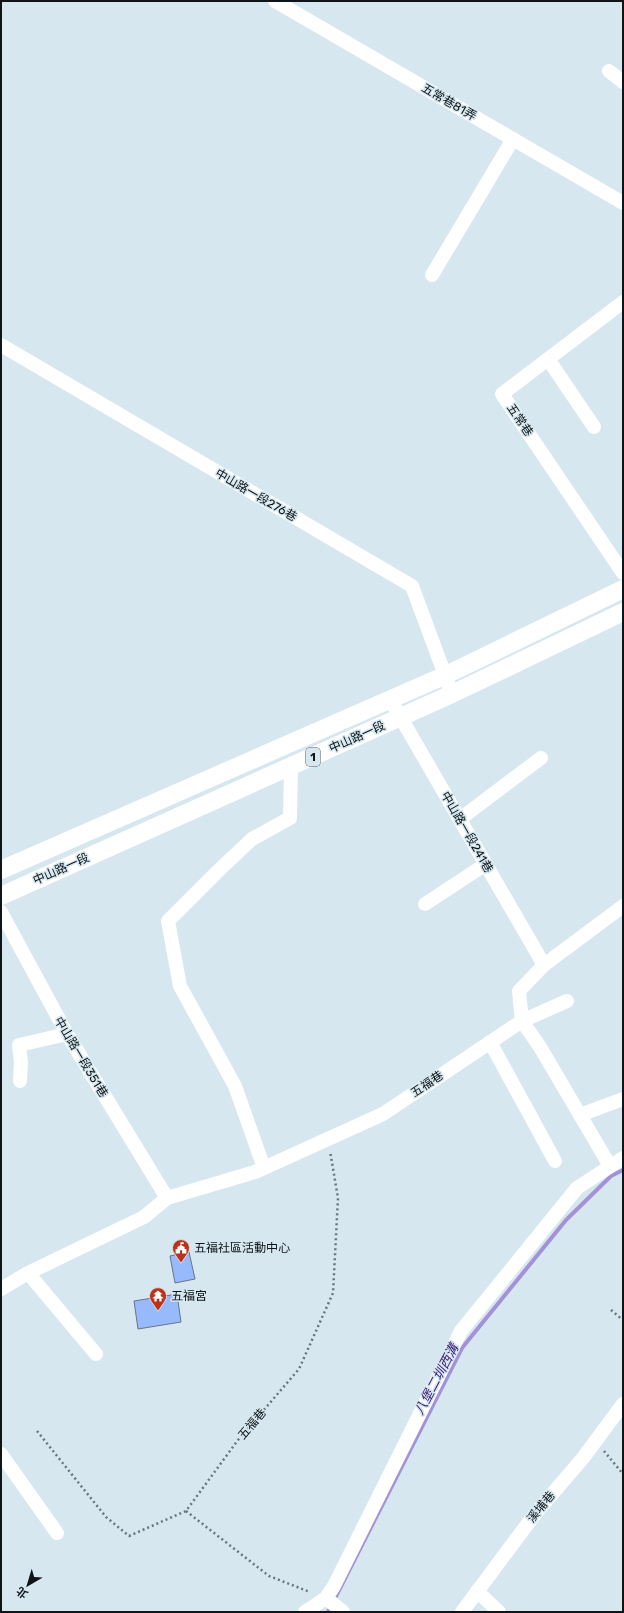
<svg xmlns="http://www.w3.org/2000/svg" width="624" height="1613" viewBox="0 0 624 1613" font-family="Rubik,'Noto Sans TC',sans-serif">
<rect width="100%" height="100%" fill="#d6e7f0"/>
<g fill="none" stroke-linecap="round" stroke-linejoin="round">
<!-- stream -->
<path stroke="#a492d8" stroke-width="4" d="M328,1612L462,1348L566,1220L611,1176L623,1170"/>
</g>
<!-- building -->
<g fill="#97bafc" stroke="#6d7380">
<path d="M189,1252L195,1279L175,1283L170,1256Z"/>
<path d="M177,1294L181,1322L138,1329L134,1301Z"/>
</g>
<g fill="none" stroke-linecap="round" stroke-linejoin="round">
<!-- path -->
<g stroke="#6a757a" stroke-width="2.5" stroke-dasharray="2 3" stroke-linecap="butt">
<path d="M611,1310L623,1320"/>
<path d="M37,1431L106,1517L129,1536L186,1511L238,1440L299,1369L333,1293L338,1198L330,1151"/>
<path d="M604,1451L623,1474"/>
<path d="M186,1511L269,1576L310,1592"/>
</g>
<!-- minor -->
<g stroke="#fff" stroke-width="14">
<path d="M275,1L623,203"/>
<path d="M609,71L623,82"/>
<path d="M432,275L513,139"/>
<path d="M623,302L502,394L623,573"/>
<path d="M1,345L412,586L452,694"/>
<path d="M548,359L594,427"/>
<path d="M390,699L544,965"/>
<path d="M460,819L541,758"/>
<path d="M425,904L486,864"/>
<path d="M1,912L67,1034L167,1198"/>
<path d="M567,1001L522,1021L540,1047L610,1166"/>
<path d="M490,1042L555,1161"/>
<path d="M20,1081L21,1062L19,1045L67,1034"/>
<path d="M580,1115L623,1099"/>
<path d="M264,1168L235,1086L180,986L168,921L218,871L252,839L290,818L291,767"/>
<path d="M28,1273L96,1354"/>
<path d="M1,1289L28,1273L144,1217L167,1198L255,1172L383,1114L522,1021L519,991L544,965L623,906"/>
<path d="M1,1454L57,1533"/>
<path d="M477,1591L499,1612"/>
<path d="M326,1598L343,1612"/>
<path d="M305,1612L326,1598L334,1586L461,1331L577,1188L623,1158"/>
<path d="M462,1612L535,1514L583,1458L623,1404"/>
</g>
<!-- major -->
<g stroke="#fff" stroke-width="18">
<path d="M1,870L446,675L623,589"/>
<path d="M1,896L452,694L623,612"/>
</g>
</g>
<!-- icons -->
<defs>
<g id="civic-pin" transform="scale(0.9)"><path d="M0 17L-7.5 6A9.5 9.5 0 1 1 7.5 6Z" fill="#bd3119" stroke="#d6e7f0"/><path d="M-.6-6.5H3V-4.5H.6V-3L4-1V1h2V6H-6V1h2V-1L-.6-3ZM-1.2 2.5V6h2.4V2.5Z" fill="#fff"/></g>
<g id="temple-pin" transform="scale(0.9)"><path d="M0 17L-7.5 6A9.5 9.5 0 1 1 7.5 6Z" fill="#bd3119" stroke="#d6e7f0"/><path d="M0-6L5-2H3V0L6.5 2.5H4V6H1.5V3h-3V6H-4V2.5H-6.5L-3 0V-2H-5Z" fill="#fff"/></g>
</defs>
<g fill-rule="evenodd">
<use href="#civic-pin" x="181" y="1248"/>
<use href="#temple-pin" x="158" y="1296"/>
</g>
<g text-anchor="middle" stroke-width="3" stroke-linejoin="round" paint-order="stroke">
<!-- shield labels -->
<rect fill="#d6e7f0" stroke="#4a5358" stroke-width="1" x="306" y="748" width="14" height="18" rx="3"/>
<g font-size="11" font-weight="bold" fill="#0e1417">
<text x="313" y="761">1</text>
</g>
<!-- street labels -->
<g font-size="12" fill="#0e1417" stroke="#d6e7f0">
<text transform="translate(449 102) rotate(30)" y="4">五常巷81弄</text>
<text transform="translate(520 420) rotate(56)" y="4">五常巷</text>
<text transform="translate(256 495) rotate(30)" y="4">中山路一段276巷</text>
<text transform="translate(357 737) rotate(-24)" y="4">中山路一段</text>
<text transform="translate(467 832) rotate(60)" y="4">中山路一段241巷</text>
<text transform="translate(61 869) rotate(-24)" y="4">中山路一段</text>
<text transform="translate(81 1057) rotate(59)" y="4">中山路一段351巷</text>
<text transform="translate(427 1084) rotate(-34)" y="4">五福巷</text>
<text transform="translate(252 1424) rotate(-50)" y="4">五福巷</text>
<text transform="translate(541 1507) rotate(-51)" y="4">溪埔巷</text>
</g>
<!-- poi labels -->
<g font-size="12" fill="#0e1417" stroke="#d6e7f0" text-anchor="start">
<text x="194" y="1252">五福社區活動中心</text>
<text x="171" y="1300">五福宮</text>
</g>
<!-- water labels -->
<g font-size="13" font-style="italic" fill="#402273" stroke="#d6e7f0">
<text transform="translate(436 1379) rotate(-62)" y="5">八堡二圳西溝</text>
</g>
</g>
<!-- border -->
<rect width="624" height="1613" fill="none" stroke="#0e1417" stroke-width="4"/>
<!-- north arrow -->
<g transform="translate(28 1585) rotate(218)" stroke="#d6e7f0" stroke-width="3" paint-order="stroke">
<path d="M0-3L7 15L0 10L-7 15Z" fill="#0e1417"/>
<text y="-6" font-size="11" font-weight="bold" text-anchor="middle" fill="#0e1417">北</text>
</g>
</svg>
